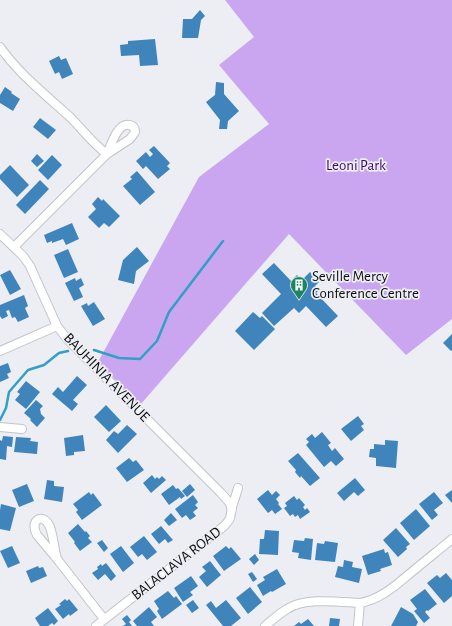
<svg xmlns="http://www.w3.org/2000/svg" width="452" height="626" viewBox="0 0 452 626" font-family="'Alegreya Sans',sans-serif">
<rect width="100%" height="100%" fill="#eceef4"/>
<!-- forest -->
<path fill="#caa6f1" d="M225,0H452V319L406,355L289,234L140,405L98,362L199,177L269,124L219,65L254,37Z"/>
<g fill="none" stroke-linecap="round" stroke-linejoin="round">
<!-- stream -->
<g stroke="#30a0c5" stroke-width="2.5">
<path d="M94,350L119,358L140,359L157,341L169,312L223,241"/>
<path d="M0,420L6,408L9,392L28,370L44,365L59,353L68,351"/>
</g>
</g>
<!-- building -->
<g fill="#3f85bc">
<path d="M200,10L205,16L201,20L198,38H182L183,19H192Z"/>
<path d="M155,39L158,65L140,66L139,55L121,56L120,45L128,44V41Z"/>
<path d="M59,56L61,60L66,58L73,74L62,79L59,72L55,74L49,61Z"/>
<path d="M216,82L224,83V94L239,111L228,121L227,129H219L220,120L206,102L215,95Z"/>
<path d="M5,87L12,92L11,93L20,99L13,111L0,103V95Z"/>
<path d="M40,118L56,130L48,139L33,127Z"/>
<path d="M154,146L170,163L167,166L170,169L158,179L146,166L143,169L136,161L146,152L150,157L153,154L149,150Z"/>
<path d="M37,154L44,161L37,167L31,161Z"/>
<path d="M52,155L62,165L48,180L38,170Z"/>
<path d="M10,165L29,185L17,197L0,179V175Z"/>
<path d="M137,171L155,192L140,205L123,186L132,179L130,177Z"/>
<path d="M40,180L49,189L25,214L16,205Z"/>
<path d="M98,197L102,201L103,199L120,216L109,227L104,223L99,228L88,217L96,209L92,204Z"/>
<path d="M72,223L79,239L66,245L63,239L52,243V241L47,243L44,235Z"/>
<path d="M137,247L149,261L136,271L134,284L118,280L123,260Z"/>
<path d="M68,249L78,272L64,278L54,255Z"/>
<path d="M274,263L291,281L297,275L302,280L310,272L319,282L315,286L319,290L316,293L338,316L326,327L306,306L299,313L294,308L274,326L262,313L281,294L262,274Z"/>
<path d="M10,270L21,289L10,295L0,275Z"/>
<path d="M75,278L76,281L81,278L84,285L79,288L83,297L74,301L65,283Z"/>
<path d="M24,295L28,306L25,308L29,317L18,322L15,317L12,318L9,310L6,311L8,316L2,319L0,316V305Z"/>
<path d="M94,302L105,319L93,326L81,306L87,303L88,306Z"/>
<path d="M253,312L260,318L262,316L275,329L254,350L235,331Z"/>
<path d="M452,334V350L451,351L443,343Z"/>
<path d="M8,363L11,372L7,374L9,378L0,382V366Z"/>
<path d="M77,376L87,385L73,400L78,404L72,411L52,394L58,387L63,392Z"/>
<path d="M26,381L40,392L26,409L15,400L20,394L17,392Z"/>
<path d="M36,400L43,406L40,409L41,414L45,418L37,427L30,420L31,419L24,413Z"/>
<path d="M106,405L121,421L109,432L94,417Z"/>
<path d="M358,416L364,424L361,426L364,430L351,441L341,429Z"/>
<path d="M127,425L137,434L118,453L106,440L114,431L118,434Z"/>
<path d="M322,432L331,443L328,445L332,451L335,448L344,459L336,466L331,461L324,467L306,445L309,442L306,439L312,434L315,438Z"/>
<path d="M83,435L85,451L74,452V455L66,456L64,438Z"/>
<path d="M3,436L13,437L12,447L7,446L6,460L0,459V440L2,441Z"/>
<path d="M16,437L31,438L30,441L38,442L37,454L14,452Z"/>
<path d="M385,440L398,441L396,468L376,466V458L369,457L370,449H374V444L385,445Z"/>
<path d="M298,453L320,478L310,486L301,476L300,478L295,472L296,470L288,461Z"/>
<path d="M129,458L133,462L136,460L144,470L127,482L116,468Z"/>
<path d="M152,475L155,479L157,477L159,479L162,476L166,480L151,493L143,483Z"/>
<path d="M355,478L365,490L358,496L354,492L344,501L337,493Z"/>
<path d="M47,480L54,481V486L64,487L62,502L44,499Z"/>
<path d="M27,484L34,501L19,507L12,490Z"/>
<path d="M190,484L195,490L187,497L182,491Z"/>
<path d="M173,485L176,489L178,488L185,496L181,499L180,497L169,505L161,494Z"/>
<path d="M268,490L272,495L276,491L280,495L276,499L279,503L278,504L282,509L275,514L272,510L268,513L257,499Z"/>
<path d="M452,490V503L445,495Z"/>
<path d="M89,492L91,495L93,493L102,505L82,520L76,512L78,510L73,504Z"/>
<path d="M434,492L443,503L434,510L438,515L432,520L419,504Z"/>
<path d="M193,495L198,502L195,505L198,508L193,512L196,516L190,520L186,515L182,518L175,509Z"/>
<path d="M294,496L297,500L299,498L305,505L303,507L305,510L307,508L310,512L300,519L298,515L295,517L293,514L290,516L284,508L287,506L285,503Z"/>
<path d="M1,504L16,508L10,531L0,529V510Z"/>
<path d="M416,509L430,526L414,540L400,523Z"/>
<path d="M171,513L177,520L169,526L164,520Z"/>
<path d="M78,524L85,532L86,531L90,536L88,538L92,542L80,551L74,543L75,542L68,533Z"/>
<path d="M161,526L173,540L168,543L165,539L159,544L151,534Z"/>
<path d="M396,528L410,544L406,547L407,549L398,557L383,540Z"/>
<path d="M265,530L279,531L278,555L259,554L260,539H264Z"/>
<path d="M144,536L157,552L147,560L142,554L138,557L130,547Z"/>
<path d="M305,538L313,539L311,560L298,558L299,553L292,552L294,540L304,541Z"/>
<path d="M102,540L108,548L104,552L97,543Z"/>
<path d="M325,541L338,543L335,562L315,560L317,543L324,544Z"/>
<path d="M12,546L20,563L8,568L0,551Z"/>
<path d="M121,546L134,563L123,572L110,554Z"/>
<path d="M226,546L229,549L231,547L241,559L224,571L213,556Z"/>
<path d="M384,549L385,553L388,552L392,565L380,569L381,571L368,575L362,556Z"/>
<path d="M255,554L259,560L254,565L249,559Z"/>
<path d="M344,560L353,562L352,567L362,569L359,583L335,577L338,566L343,567Z"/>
<path d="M210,561L221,575L207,587L199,577L206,571L202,567Z"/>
<path d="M106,563L116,576L111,581L105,574L98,580L92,573L98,569L97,567L101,564L102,566Z"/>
<path d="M38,566L39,568L43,567L47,576L31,583L26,571Z"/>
<path d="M277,569L286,584L272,592L271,591L263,596L257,585L265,580L263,577Z"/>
<path d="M252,572L257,579L253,582L248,574Z"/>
<path d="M446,573L452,580V596L444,603L427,583L437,575L440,578Z"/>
<path d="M191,576L198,586L190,592L193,595L183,602L174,588Z"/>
<path d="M250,587L262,602L248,614L236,598Z"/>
<path d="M425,589L437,604L428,611L427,610L425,612L430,618L424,623L414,611L417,609L410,600Z"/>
<path d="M168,591L174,598L176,596L182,604L162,619L157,611L159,609L154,601Z"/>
<path d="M65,599L67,601L69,599L78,610L70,616L69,614L63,619L55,609L61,605L59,604Z"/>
<path d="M193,600L199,608L192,613L186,605Z"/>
<path d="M226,600L241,618L231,626H223L206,605L211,601L216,608Z"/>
<path d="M149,607L157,617L151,622L154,626H137L133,621Z"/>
<path d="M401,607L413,614L418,622L416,626H391Z"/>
<path d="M48,608L58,621L54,625L52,623L48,626H40L35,618Z"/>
<path d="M127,615L131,620L129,622L132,626H123L126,624L122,619Z"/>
<path d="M330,618L340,619L339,626H329Z"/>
<path d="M308,619L314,626H294L299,622L301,624Z"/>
</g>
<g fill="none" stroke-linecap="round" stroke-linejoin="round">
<!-- minor casing -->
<g stroke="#c2c4c9" stroke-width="10">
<g id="minor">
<path d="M0,47C19,74 46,95 70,117C83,130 93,144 107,154"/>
<path d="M0,234L23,256L30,266L57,326L68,340L221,493L229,502L232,509"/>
<path d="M14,247L107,154L130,139L135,132C135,129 134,126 130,125C117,122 111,146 107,154"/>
<path d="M0,351L57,326"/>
<path d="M0,427L22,429"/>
<path d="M57,559C54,549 53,532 49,525C42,512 29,521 37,535L57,559L104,619"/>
<path d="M96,626L223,527C232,518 230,518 232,507C234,501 236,495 238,488"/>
<path d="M265,626C272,620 279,614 287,609C305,597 339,602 360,603C382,599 397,584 413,571C426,560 439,550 452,539"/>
<path d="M358,626L360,603"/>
</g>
</g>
<!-- minor -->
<use href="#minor" stroke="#fff" stroke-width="8"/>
</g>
<!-- icons -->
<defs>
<g id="building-pin" transform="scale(0.9)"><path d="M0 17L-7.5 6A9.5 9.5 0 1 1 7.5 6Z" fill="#1b8460" stroke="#eceef4"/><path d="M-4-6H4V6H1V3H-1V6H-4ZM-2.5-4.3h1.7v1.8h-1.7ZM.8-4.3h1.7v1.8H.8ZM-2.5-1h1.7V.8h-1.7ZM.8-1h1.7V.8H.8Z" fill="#fff"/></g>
</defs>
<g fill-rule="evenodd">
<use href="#building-pin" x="299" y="285"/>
</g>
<g text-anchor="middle" stroke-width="3.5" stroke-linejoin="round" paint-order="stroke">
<!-- park labels -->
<g font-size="15" fill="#3f0a63" stroke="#eceef4">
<text x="356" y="170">Leoni Park</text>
</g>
<!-- poi labels -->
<g font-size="15" fill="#0e0f11" stroke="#eceef4" text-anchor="start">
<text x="312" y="281">Seville Mercy<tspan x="312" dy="17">Conference Centre</tspan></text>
</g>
<!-- street labels -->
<g font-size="15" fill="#0e0f11" stroke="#eceef4">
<text transform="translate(107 377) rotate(46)" y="5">BAUHINIA AVENUE</text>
<text transform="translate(176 563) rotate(-38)" y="5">BALACLAVA ROAD</text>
</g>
</g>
</svg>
